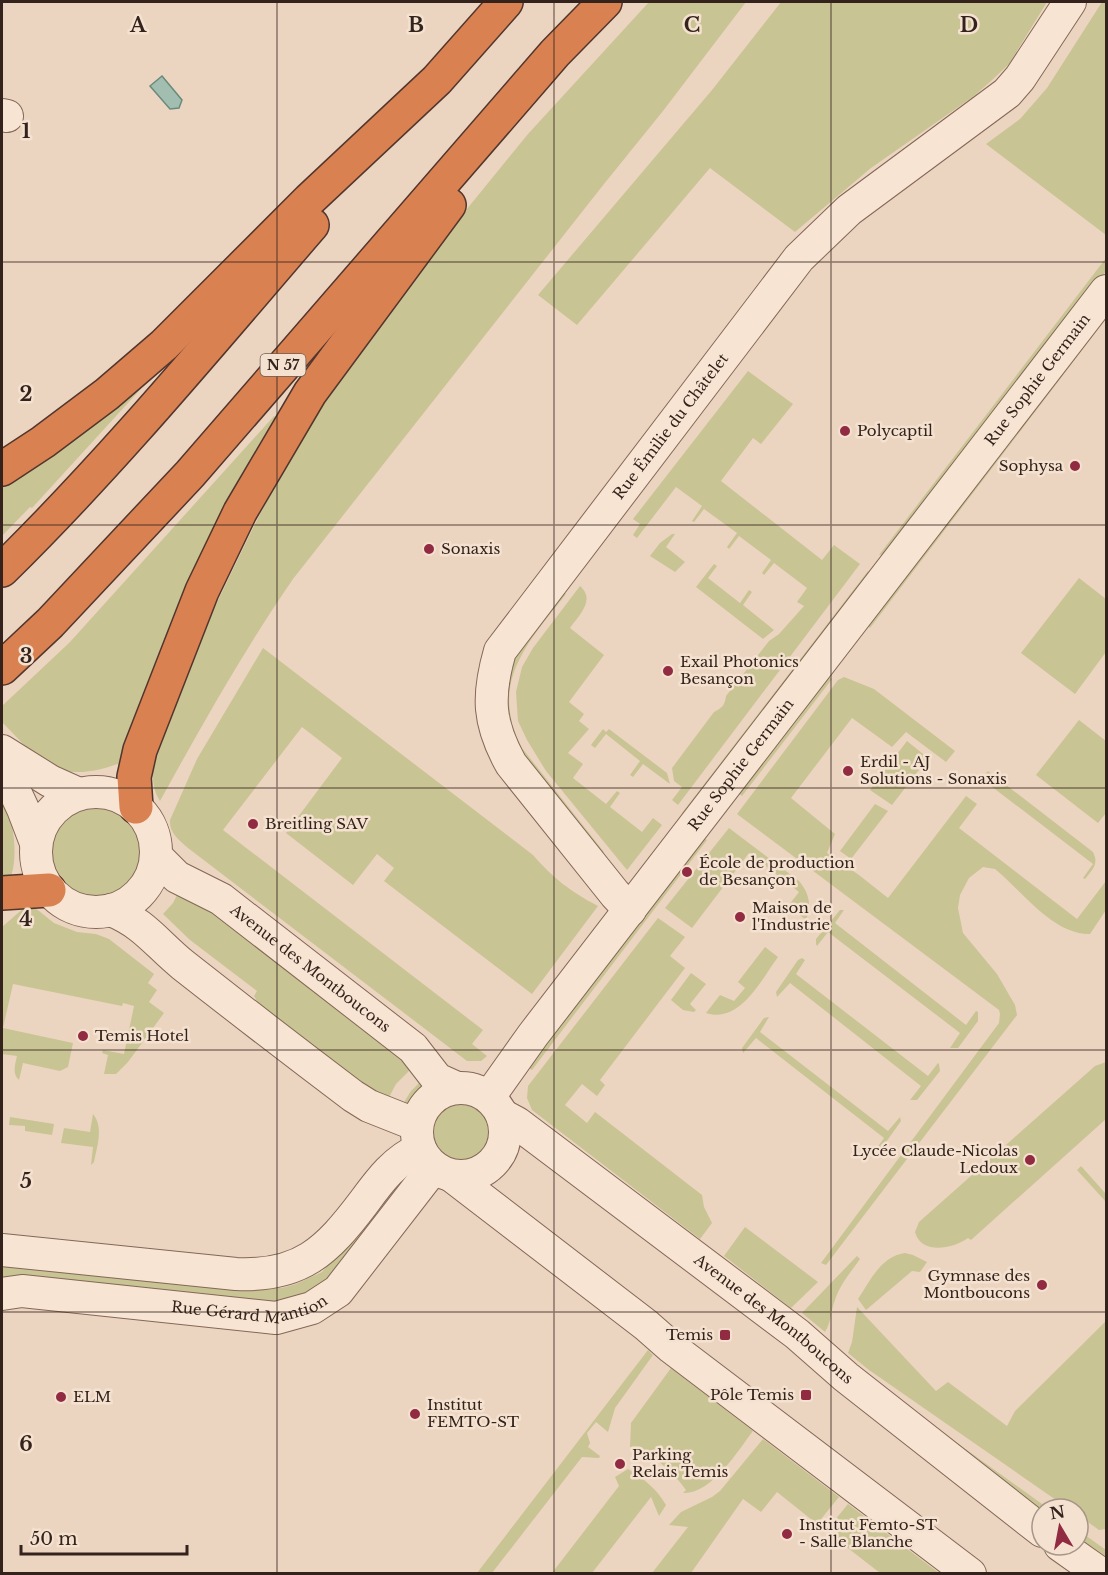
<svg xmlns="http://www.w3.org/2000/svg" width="1108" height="1575" viewBox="0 0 1108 1575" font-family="'Libre Baskerville',serif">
<rect width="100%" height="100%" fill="#ecd5c0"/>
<!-- green -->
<g fill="#c9c494">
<path d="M649,2H746L663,111L604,184L293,579C244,650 202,725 160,801C153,790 153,782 153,770L145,768L191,656L254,526L290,457L330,392L410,279L528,134Z"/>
<path d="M781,2H1047L1009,64L991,81L974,96L871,168L795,232L710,168L577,325L538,295L712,90Z"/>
<path d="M1102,2H1106V235L986,144L1020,119L1047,88Z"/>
<path d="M1106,258V271L891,553L879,555Z"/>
<path d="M1106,310V319L870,628L865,623Z"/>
<path d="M159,369L32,508L30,507L2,536V485Z"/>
<path d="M748,371L793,404L761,444L753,438L721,481L822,560L834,545L860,564L678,805L672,800L682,787L674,781L672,768L714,712C722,708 725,705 726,696L769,641L779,634L804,606L797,602L807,588L774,563L764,575L762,573L771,560L739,536L729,549L727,547L737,533L704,509L694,522L692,521L702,506L676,487L637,538L633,535L640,524L633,519Z"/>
<path d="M274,416L279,420L127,760C103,771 75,777 49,767C40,763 11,731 2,722V706L70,642Z"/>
<path d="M672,534H675L666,547L685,562L675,572L650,556L660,543Z"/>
<path d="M714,564L717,566L708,578L740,603L749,590L752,592L743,605L774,630L763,639L696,587Z"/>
<path d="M868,571L869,574L687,813H682Z"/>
<path d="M1079,578L1106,599V652L1075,694L1021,653Z"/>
<path d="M580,586C596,600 579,615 570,628L604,655L569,702L584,714L579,721L589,729L568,753L583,764L573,778L606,804L617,791L620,793L610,807L642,832L653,818L662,825L627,870L546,771L527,740L518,721L516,692L522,667L533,648Z"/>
<path d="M561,589L566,594C528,643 488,682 522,748L604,852L598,857L527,768L504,725L510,662Z"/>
<path d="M263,648L533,855C553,878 571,892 598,906L532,994L384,881L394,868L377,854L353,885L286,833L342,758L302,727L223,830L483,1030L472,1044L487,1056L481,1061H467L188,848C179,840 169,833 170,820L197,759Z"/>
<path d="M826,675L832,679L742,796L737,792Z"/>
<path d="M844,677L874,689L955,751L946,762L906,732L892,747L852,718L791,798L835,834L827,853L859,875L888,898L966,796L977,804L959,828L1077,919L1106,881V910L1090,934C1053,935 1022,891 995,869L983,867L969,878L960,895L958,908L963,933L997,974L1015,1005L1017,1015L826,1265L821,1263L999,1023L1000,1014L999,1010L737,814L838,680Z"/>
<path d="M1079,720L1106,741V813L1098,823L1036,775Z"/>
<path d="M603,729L606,732L609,729L667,773L670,784L643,764L633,777L630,775L640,761L606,734L595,748L591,745Z"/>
<path d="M907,741L928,758L892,805L870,790Z"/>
<path d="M988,771L1093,852C1099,864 1093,869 1085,879L1083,878L1093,864L991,786L994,781L985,774Z"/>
<path d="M2,796C14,818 20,862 8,883L2,884Z"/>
<path d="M875,804L888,811L851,859L840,851Z"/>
<circle cx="96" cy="853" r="44"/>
<path d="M729,828L799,881C809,893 812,905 806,920L788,906L799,892L749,853L692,928L665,908Z"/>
<path d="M702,837L707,840L532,1070L526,1066Z"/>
<path d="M180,889L210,901L416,1064L396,1084L386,1103L271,1025L254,996L257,991L190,940L163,914L173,903Z"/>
<path d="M25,907H34L54,923L77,932L96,934L109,939L154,974L148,983L157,990L149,1002L164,1013L128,1062L116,1074H104L108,1055L102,1053L103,1050L124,1054L134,1006L123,1003L122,1006L13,984L3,1028L73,1043L68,1067L60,1071L23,1063L19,1080C12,1074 15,1065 17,1056L2,1054V927Z"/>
<path d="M840,910H844L835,923L966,1025L976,1011L978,1012V1021L958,1048H950L960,1033L828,932L817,946L816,944V939Z"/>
<path d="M658,918L685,937L670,956L685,968L600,1080L605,1085L597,1096L582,1084L565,1105L587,1123L595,1112L702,1195L704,1207L712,1223L700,1239L532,1110L527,1098L528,1086Z"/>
<path d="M765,947L778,957C761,980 740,1024 706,1013L720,995L734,1001L745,988L738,982Z"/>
<path d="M802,958L805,960L796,974L928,1076L938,1063L939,1064L940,1071L917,1100H910L921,1086L790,983L777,997L776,992L798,960Z"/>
<path d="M691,973L706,984L690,1004L696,1010L694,1012L683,1010L671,1000Z"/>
<path d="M769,1017L760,1032L888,1131L900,1117L901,1121L879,1152H874L884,1138L756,1038L743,1053L742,1048L764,1018Z"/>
<path d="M1106,1062V1119L971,1240L968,1238C953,1249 921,1255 915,1232L919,1222L1095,1066Z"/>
<path d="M423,1079L425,1087L418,1093L407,1108L401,1107L411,1091Z"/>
<circle cx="461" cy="1132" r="30"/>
<path d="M93,1114C104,1127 97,1147 94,1162L91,1165L93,1147L61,1143L64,1128L90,1132Z"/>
<path d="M10,1117L54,1124L52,1135L25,1131V1126L9,1125Z"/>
<path d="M1081,1166L1106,1194V1202L1077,1170Z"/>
<path d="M394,1189L399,1193L330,1282L288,1303L2,1282V1261L268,1288H282L296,1284L322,1272Z"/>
<path d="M745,1227L818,1282L791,1308L724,1256Z"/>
<path d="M905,1253L913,1255L927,1262L920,1272L912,1271L866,1310L858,1299C870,1281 881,1256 905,1253Z"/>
<path d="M857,1256L860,1259C851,1272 840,1284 835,1300C830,1313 832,1320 825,1332L802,1313Z"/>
<path d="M857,1307L936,1391L948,1382L1007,1426L1015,1411L1106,1321V1529L1099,1530L1078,1515V1509H1069L869,1370L848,1353L852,1342Z"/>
<path d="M648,1350L653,1355L615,1408L608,1432L596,1422L587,1433L590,1443L588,1447L600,1456L599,1458L582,1457L492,1573H477Z"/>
<path d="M671,1368L753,1431C737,1452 712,1494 683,1493L686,1490C671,1469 654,1455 630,1447L631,1423Z"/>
<path d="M857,1371L1049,1509H1042V1519Z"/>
<path d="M763,1439L839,1497L817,1524L777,1492L761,1512L743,1499L691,1573H652L688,1527L669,1525L681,1512L712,1497L720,1491Z"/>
<path d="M628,1469C644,1479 656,1488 666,1505L659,1516L651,1497L592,1573H552L619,1486L615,1477Z"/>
<path d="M848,1504L939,1573H880L826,1531Z"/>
<path d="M1078,1530L1106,1550V1562L1078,1545Z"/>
</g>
<!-- water -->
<path fill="#a2beb0" stroke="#6a8b7c" stroke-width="1.5" d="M162,76L182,100L179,108L170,109L150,86Z"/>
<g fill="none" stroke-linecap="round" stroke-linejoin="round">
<!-- minor casing -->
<g stroke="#846758" stroke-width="34">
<g id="minor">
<path d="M2,115L7,116"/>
<path d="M2,751L50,781L79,794"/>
<path d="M2,764L23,809L36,843"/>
<circle cx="96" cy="852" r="60"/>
<path id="s1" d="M156,856L177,877L221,899L413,1048L437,1079L457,1088"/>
<path d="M111,910C145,924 156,943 183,965C239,1009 296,1053 353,1096L369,1106L417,1125"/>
<path id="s2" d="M630,910L615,894L511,764C488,723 487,696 500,651L799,258L849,210L1007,93L1020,78L1070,2"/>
<circle cx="461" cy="1132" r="44"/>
<path id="s3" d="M489,1097L533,1035L1106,291"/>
<path id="s4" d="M502,1115L517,1123L797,1334L846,1377L1042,1531"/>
<path d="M452,1176L646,1325L671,1347L970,1574"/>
<path d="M2,1250L236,1274C301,1277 327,1251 364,1202C380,1180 395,1160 420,1149"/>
<path id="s5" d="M2,1294L22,1291L276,1318L312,1308L338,1291L434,1167"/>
<path d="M1060,1545L1101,1574"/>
</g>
</g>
<!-- highway casing -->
<g stroke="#52362d" stroke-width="36">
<g id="highway">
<path d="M2,469L43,442L107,394L164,345L309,200L437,80L506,2"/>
<path d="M2,570C112,462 211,342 312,225"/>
<path d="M2,668L50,623L190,474L555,53L605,2"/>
<path d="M136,807L134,777L140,750L202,591L240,512L310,393L449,205"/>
<path d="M2,893L49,890"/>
</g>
</g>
<!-- minor -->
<use href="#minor" stroke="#f7e4d2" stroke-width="32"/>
<!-- highway -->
<use href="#highway" stroke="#da8152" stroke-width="33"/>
</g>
<!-- grid -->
<path fill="none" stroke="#34231c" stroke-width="1.5" stroke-opacity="0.55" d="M277,2V1574M554,2V1574M831,2V1574M2,262H1106M2,525H1106M2,788H1106M2,1050H1106M2,1312H1106"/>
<!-- markers -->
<g fill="#912b41" stroke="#f4e1cf" stroke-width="2">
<circle cx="845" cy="431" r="6"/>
<circle cx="1075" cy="466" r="6"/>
<circle cx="429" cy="549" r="6"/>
<circle cx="668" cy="671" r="6"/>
<circle cx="848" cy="771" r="6"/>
<circle cx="253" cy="824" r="6"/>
<circle cx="687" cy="872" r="6"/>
<circle cx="740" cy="917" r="6"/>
<circle cx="83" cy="1036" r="6"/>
<circle cx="1030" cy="1160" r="6"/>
<circle cx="1042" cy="1285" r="6"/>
<rect x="719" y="1329" width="12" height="12" rx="3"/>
<rect x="800" y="1389" width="12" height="12" rx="3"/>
<circle cx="61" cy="1397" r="6"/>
<circle cx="415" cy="1414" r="6"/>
<circle cx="620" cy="1464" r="6"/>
<circle cx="787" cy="1534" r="6"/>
</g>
<g text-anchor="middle" stroke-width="5" stroke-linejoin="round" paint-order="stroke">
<!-- shield labels -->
<rect fill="#f4e1cf" stroke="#6e5c52" stroke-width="1.5" x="260.5" y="354" width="45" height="22" rx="4.5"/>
<g font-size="14" font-weight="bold" fill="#34231c">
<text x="283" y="370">N 57</text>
</g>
<!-- street labels -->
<g font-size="15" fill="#34231c" stroke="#f4e1cf">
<text dy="5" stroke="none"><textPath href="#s3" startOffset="903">Rue Sophie Germain</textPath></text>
<text dy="5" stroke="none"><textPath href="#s2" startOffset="588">Rue Émilie du Châtelet</textPath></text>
<text dy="5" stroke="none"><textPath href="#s3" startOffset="417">Rue Sophie Germain</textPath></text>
<text dy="5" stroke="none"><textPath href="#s1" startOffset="192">Avenue des Montboucons</textPath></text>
<text dy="5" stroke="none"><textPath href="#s5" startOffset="250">Rue Gérard Mantion</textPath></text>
<text dy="5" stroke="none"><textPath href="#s4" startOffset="340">Avenue des Montboucons</textPath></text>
</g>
<!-- poi labels -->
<g font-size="15" fill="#34231c" stroke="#f4e1cf" text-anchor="start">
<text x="857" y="436">Polycaptil</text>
<text x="1063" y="471" text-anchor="end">Sophysa</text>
<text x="441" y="554">Sonaxis</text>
<text x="680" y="667">Exail Photonics<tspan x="680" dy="17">Besançon</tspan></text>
<text x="860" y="767">Erdil - AJ<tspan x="860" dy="17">Solutions - Sonaxis</tspan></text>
<text x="265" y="829">Breitling SAV</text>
<text x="699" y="868">École de production<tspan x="699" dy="17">de Besançon</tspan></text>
<text x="752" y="913">Maison de<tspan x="752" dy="17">l'Industrie</tspan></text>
<text x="95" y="1041">Temis Hotel</text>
<text x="1018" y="1156" text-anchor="end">Lycée Claude-Nicolas<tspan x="1018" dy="17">Ledoux</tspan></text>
<text x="1030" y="1281" text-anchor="end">Gymnase des<tspan x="1030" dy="17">Montboucons</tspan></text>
<text x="713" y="1340" text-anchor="end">Temis</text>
<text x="794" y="1400" text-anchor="end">Pôle Temis</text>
<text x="73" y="1402">ELM</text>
<text x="427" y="1410">Institut<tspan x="427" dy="17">FEMTO-ST</tspan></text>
<text x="632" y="1460">Parking<tspan x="632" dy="17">Relais Temis</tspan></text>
<text x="799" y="1530">Institut Femto-ST<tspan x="799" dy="17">- Salle Blanche</tspan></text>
</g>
</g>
<g font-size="20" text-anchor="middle" font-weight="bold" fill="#34231c" stroke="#f4e1cf" stroke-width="5" stroke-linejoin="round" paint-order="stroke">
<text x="138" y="32">A</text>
<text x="416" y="32">B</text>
<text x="692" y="32">C</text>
<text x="969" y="32">D</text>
<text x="26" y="138">1</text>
<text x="26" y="401">2</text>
<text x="26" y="663">3</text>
<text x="26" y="926">4</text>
<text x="26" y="1188">5</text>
<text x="26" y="1451">6</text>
</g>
<!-- border -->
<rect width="1108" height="1575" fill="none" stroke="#34231c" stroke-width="6"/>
<!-- north arrow -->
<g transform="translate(1060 1527) rotate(350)"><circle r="28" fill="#f4e1cf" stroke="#a79587" stroke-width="1.5"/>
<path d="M0-4.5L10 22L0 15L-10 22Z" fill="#912b41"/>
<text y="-9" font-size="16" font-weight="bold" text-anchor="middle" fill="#34231c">N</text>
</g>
<!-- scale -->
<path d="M21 1545v9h166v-9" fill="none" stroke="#34231c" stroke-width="3"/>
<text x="30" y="1545" font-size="18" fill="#34231c" stroke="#f4e1cf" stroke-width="4.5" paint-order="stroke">50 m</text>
</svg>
